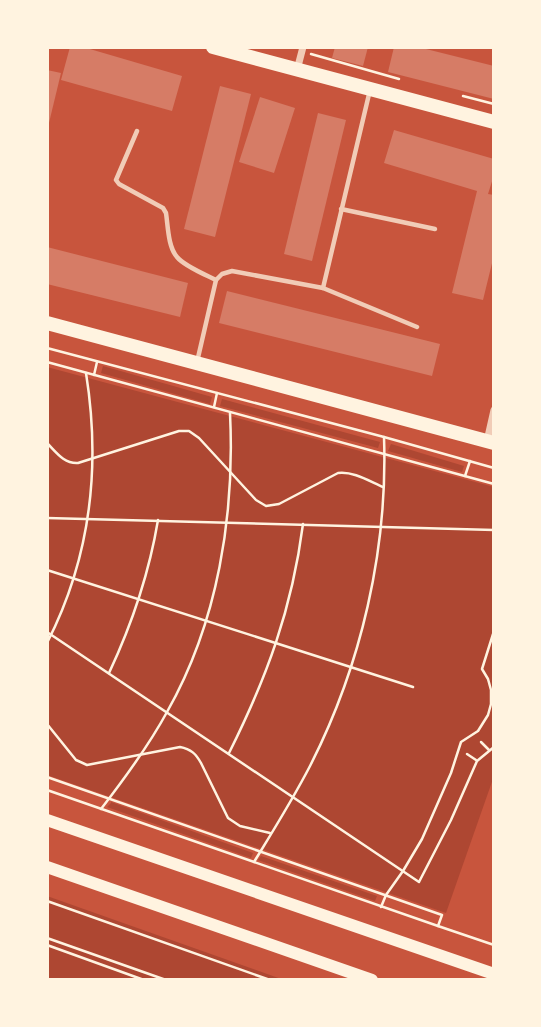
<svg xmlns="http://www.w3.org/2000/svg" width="541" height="1027" viewBox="0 0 541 1027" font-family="'Open Sans',sans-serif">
<rect width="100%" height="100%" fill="#c8553d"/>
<!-- green -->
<g fill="#ae4732">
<path d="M103,366L212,397L210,404L101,373Z"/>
<path d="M47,367L494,487V776L446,913L47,775Z"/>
<path d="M222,399L380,442L378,448L220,406Z"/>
<path d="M391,444L464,466L462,472L388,451Z"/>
<path d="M111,803V802L253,853L251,858L107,807Z"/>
<path d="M261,856L377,896L375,901L258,860Z"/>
<path d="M47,896L284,980H47Z"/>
</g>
<!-- building -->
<g fill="#d67c66">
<path d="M70,47H83L182,76L172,111L61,80Z"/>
<path d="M335,47H368L363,66L332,58Z"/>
<path d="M394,47H418L494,66V99L388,72Z"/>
<path d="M47,70L61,73L48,127H47Z"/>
<path d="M220,86L251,94L215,237L184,229Z"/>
<path d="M260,97L295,108L274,173L239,162Z"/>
<path d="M318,113L346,120L312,261L284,254Z"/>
<path d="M394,130L494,159V175L488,194L494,195V255L483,300L452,293L477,191L384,163Z"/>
<path d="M47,247L188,283L180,317L47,284Z"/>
<path d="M227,291L440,344L432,376L219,323Z"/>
</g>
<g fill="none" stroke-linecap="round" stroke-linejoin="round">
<!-- path -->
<g stroke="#fff3e0" stroke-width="2.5">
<path d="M311,54L399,79"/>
<path d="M463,96L494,104"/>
<path d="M47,348L384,437L494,468"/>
<path d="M47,362L494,484"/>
<path d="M94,375L97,362"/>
<path d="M214,407L217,393"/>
<path d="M47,443C56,452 64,464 78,463L179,431H189L199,438L256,500L266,506L279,504L338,473C353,471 369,481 383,487"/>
<path d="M465,476L470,461"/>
<path d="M47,518L494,530"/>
<path d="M47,570L413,687"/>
<path d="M47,632L419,882L451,820L477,761L494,747"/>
<path d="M47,643C91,557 101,467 86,373"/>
<path d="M109,673C132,624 149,574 158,520"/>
<path d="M47,724L76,760L87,765L180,747C191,749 196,754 201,763L228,818L240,826L270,833"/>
<path d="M481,742L489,750"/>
<path d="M229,753C267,677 292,609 303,524"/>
<path d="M467,754L476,760"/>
<path d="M47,777L442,915L438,926L494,945"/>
<path d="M47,790L438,926"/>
<path d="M101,809C125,778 148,747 167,712C218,622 235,515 230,413"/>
<path d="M254,862C273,831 293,799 310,766C361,666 388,550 384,437"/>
<path d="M47,901L270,980"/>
<path d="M381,907L386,895L403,871L422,839L451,773L461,742L478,731L488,715L491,704V690L488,679L482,669L494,631"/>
<path d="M47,938L166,980"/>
<path d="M47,945L144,980"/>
</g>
<!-- service -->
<g stroke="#f1ccb7" stroke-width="4.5">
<path d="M137,131L116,180L119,184L163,208L166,213C168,226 168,247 177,257C184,266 206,275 216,280"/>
<path d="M341,209L435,229"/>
<path d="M323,288L370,90"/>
<path d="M197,362L216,280L222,274L232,271L323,288L417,327"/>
</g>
<!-- minor -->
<g stroke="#f1ccb7" stroke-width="7">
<path d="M297,70L303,47"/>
<path d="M487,441L494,410"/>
</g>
<!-- secondary -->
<g stroke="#fff3e0" stroke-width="12">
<path d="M47,820L494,974"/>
<path d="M47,867L372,980"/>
</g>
<!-- trunk -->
<g stroke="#fff3e0" stroke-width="14">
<path d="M213,47L494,122"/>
<path d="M47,323L494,443"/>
</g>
</g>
<!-- border -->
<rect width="541" height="1027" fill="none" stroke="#fff3e0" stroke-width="98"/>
</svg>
